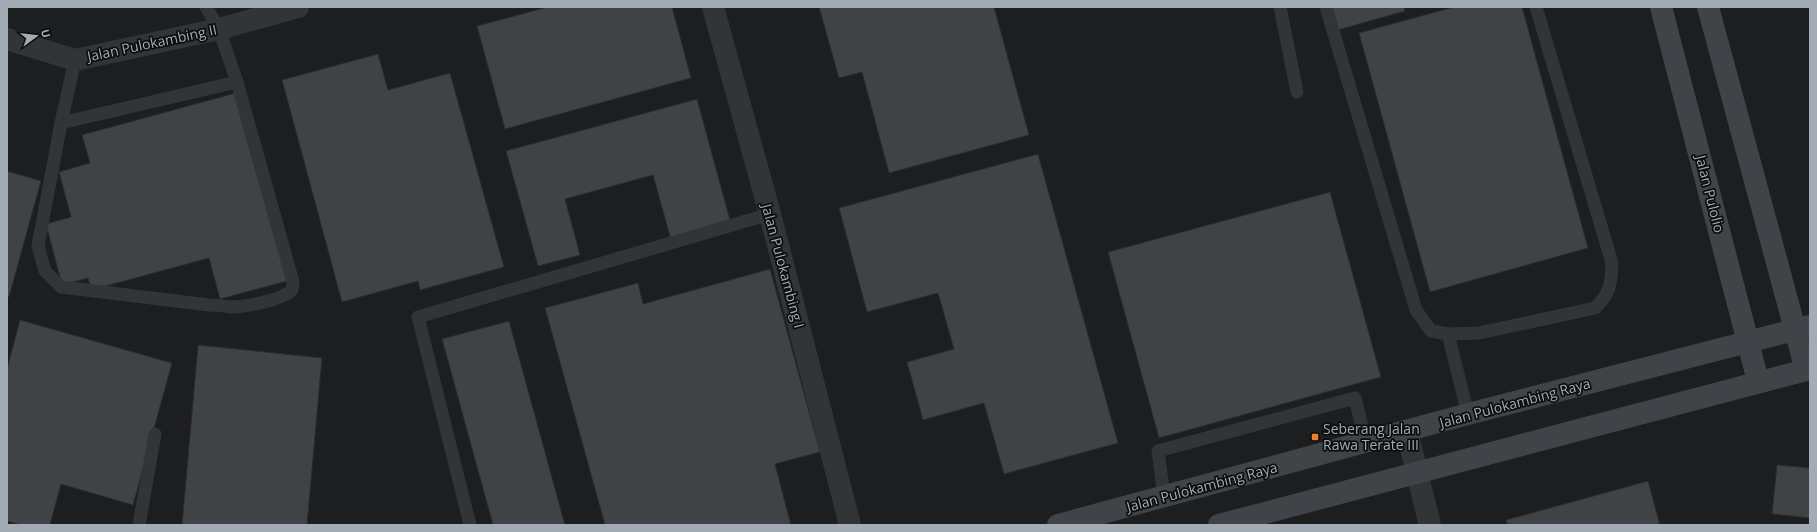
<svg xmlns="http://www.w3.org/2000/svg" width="1817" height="532" viewBox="0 0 1817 532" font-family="'Open Sans',sans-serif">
<rect width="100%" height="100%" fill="#111213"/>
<!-- built -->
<rect fill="#1d1e20" x="7" y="7" width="1803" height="518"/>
<!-- building -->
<g fill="#404346" stroke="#2b2c2f">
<path d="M548,7H672L691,78L505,129L477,26Z"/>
<path d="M819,7H994L1029,135L889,173L862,72L839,78Z"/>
<path d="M1327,7H1404L1405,11L1334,31Z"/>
<path d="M1454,7H1522L1588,248L1430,292L1359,33Z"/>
<path d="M378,54L388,90L450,73L504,267L420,290L418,281L342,302L282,80Z"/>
<path d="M236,93L287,281L220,299L209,258L91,290L88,278L62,285L46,224L71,217L59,172L90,163L82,135Z"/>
<path d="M697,99L731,224L671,240L653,175L565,199L580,255L538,266L506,151Z"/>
<path d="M1038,154L1118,443L1004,474L984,403L923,420L907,362L954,349L938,293L867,312L839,208Z"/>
<path d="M7,171L41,181L9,297L7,296Z"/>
<path d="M1330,192L1381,377L1159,438L1108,252Z"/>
<path d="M770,269L820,452L775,464L791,525H605L545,308L638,283L643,304Z"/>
<path d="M20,320L172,363L133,505L61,484L50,525H21L7,521V369Z"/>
<path d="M509,321L565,525H493L442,339Z"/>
<path d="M198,345L322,358L307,525H182Z"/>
<path d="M1777,465L1810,468V518L1772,514Z"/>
<path d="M1648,481L1660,525H1508L1506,520Z"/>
</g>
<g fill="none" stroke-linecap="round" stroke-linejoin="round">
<!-- lane -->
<g stroke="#323538" stroke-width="13">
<path d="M1280,7L1297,92"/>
<path d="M1326,7L1416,310L1431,331L1448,334L1479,333L1595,308C1611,293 1611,283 1612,263L1536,7"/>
<path d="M75,60L61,123L38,246L45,271L61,287L209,305C216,305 224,306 231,307C246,307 282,300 292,290L293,282L237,82L219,29L206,7"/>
<path d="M61,123L237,82"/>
<path d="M1448,334L1468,414"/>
<path d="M1164,497L1158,451L1355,398L1366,443"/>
<path d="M139,525L155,434"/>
<path d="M470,525L418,317L770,214"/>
</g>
<!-- street -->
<g stroke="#323538" stroke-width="22">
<path d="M713,7L770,214L850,525"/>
<path d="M7,39L75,60L219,29L298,7"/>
<path d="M1407,432L1430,525"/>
</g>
<!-- secondary -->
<g stroke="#404448" stroke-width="22">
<path d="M1661,7L1758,381"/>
<path d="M1708,7L1806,370"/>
<path d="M1058,525L1468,414L1810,326"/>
<path d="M1219,525L1810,369"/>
</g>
</g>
<!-- markers -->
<rect fill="#f17d2b" stroke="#0c0d0e" stroke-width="1.5" x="1311" y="433" width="8" height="8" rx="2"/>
<g text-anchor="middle" stroke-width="3.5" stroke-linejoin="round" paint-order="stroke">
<!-- street labels -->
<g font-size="14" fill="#a3acb4" stroke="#0c0d0e">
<text transform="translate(152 43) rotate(-12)" y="5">Jalan Pulokambing II</text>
<text transform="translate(1710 194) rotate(76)" y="5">Jalan Pulolio</text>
<text transform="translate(783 266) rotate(75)" y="5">Jalan Pulokambing I</text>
<text transform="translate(1515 403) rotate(-15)" y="5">Jalan Pulokambing Raya</text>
<text transform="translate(1202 487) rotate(-15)" y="5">Jalan Pulokambing Raya</text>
</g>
<!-- poi labels -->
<g font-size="14" fill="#a3acb4" stroke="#0c0d0e" text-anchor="start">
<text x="1323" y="434">Seberang Jalan<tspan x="1323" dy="16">Rawa Terate III</tspan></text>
</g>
</g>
<!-- border -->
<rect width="1817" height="532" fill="none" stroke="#a3acb4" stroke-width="16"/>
<!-- north arrow -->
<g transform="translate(36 36) rotate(75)" stroke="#0c0d0e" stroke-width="3" paint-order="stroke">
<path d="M0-3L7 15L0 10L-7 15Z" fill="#a3acb4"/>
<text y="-6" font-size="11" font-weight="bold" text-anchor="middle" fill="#a3acb4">U</text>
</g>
</svg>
